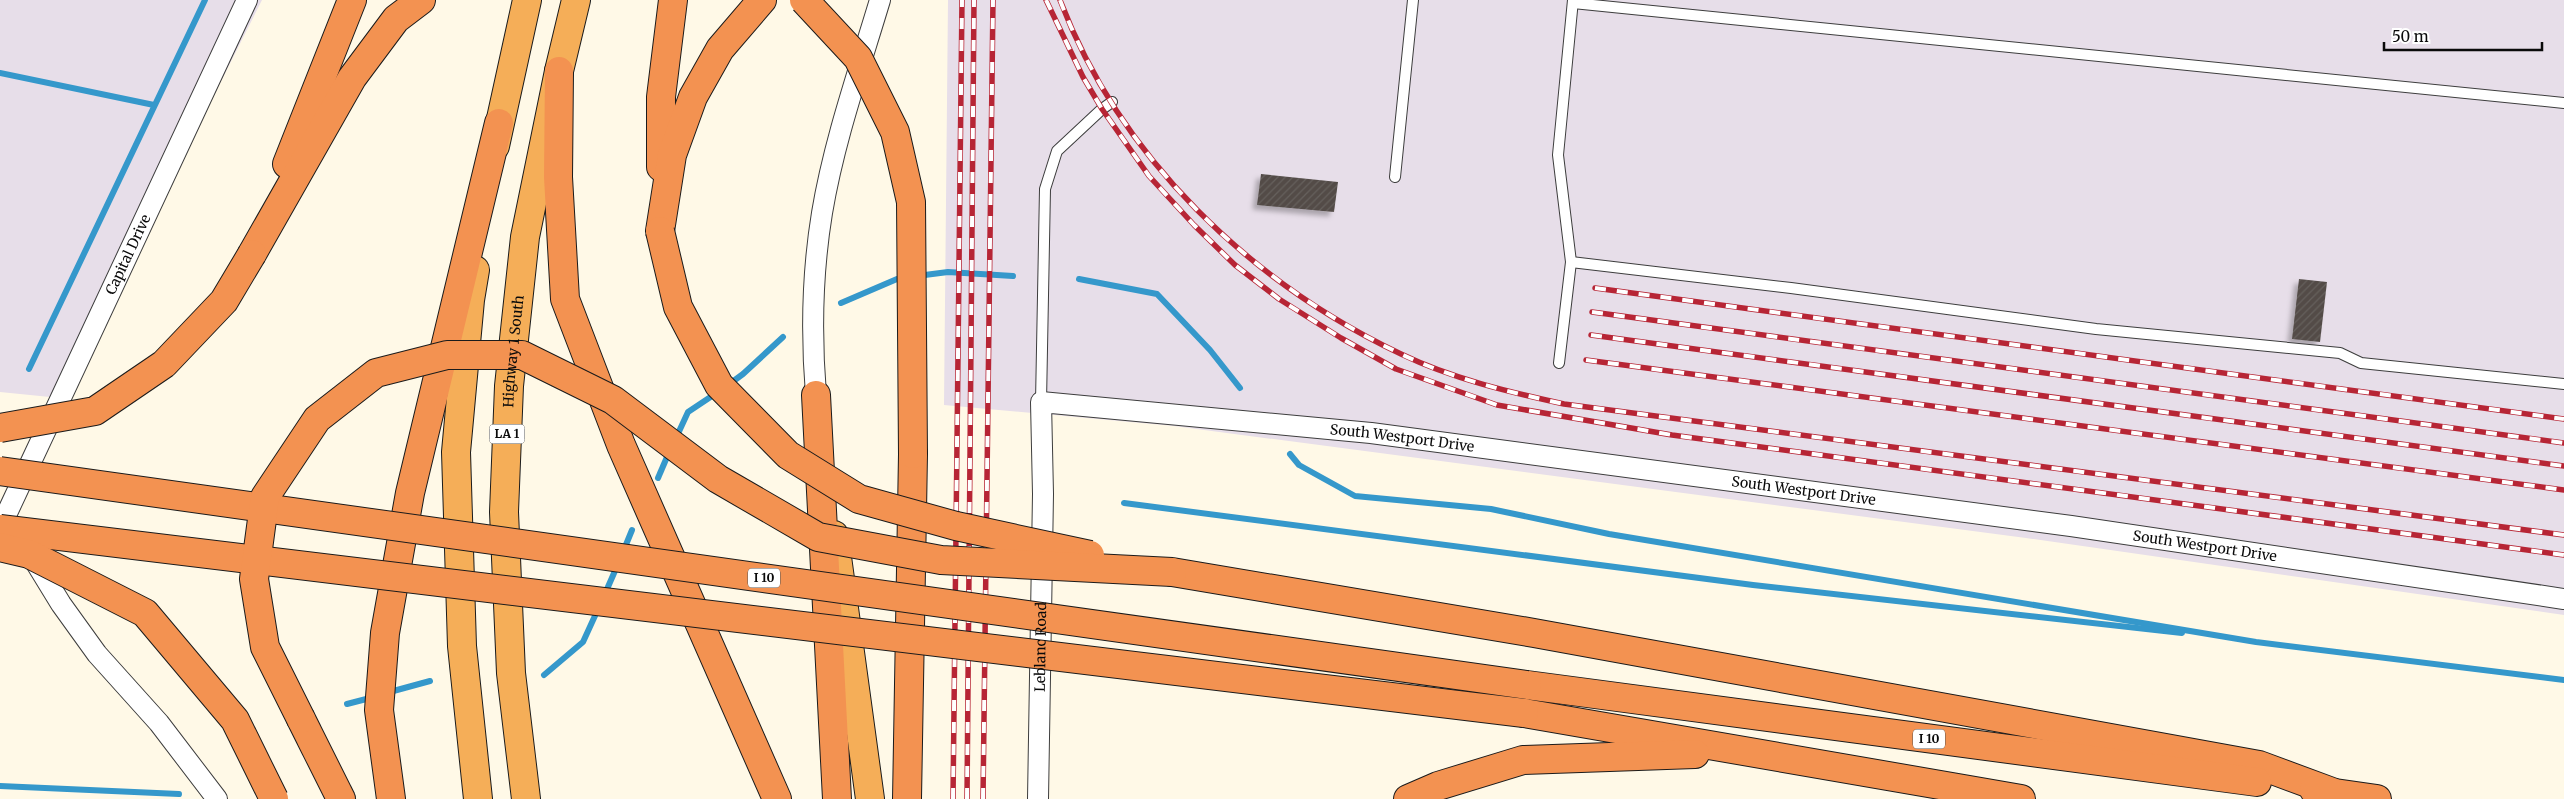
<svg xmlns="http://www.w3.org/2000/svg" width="2564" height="799" viewBox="0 0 2564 799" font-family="Merriweather,serif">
<defs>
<pattern id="building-hatch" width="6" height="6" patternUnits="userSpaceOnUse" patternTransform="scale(1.25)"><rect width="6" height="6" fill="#524b47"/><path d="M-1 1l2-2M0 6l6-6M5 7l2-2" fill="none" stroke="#66605d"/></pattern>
<filter id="shadow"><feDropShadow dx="-4.5" dy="4.5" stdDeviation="2.5" flood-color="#0004"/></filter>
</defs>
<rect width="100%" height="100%" fill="#fff9e7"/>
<!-- industrial -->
<g fill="#e7dee9">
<path d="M0,0H262L202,119L70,399L0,392Z"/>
<path d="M948,0H2564V615L2026,538L1174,426L944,405Z"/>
</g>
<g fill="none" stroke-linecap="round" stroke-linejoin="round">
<!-- stream -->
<g stroke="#3598cb" stroke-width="6">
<path d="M0,73L154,105"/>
<path d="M917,276L948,272L1013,276"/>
<path d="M1079,279L1157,294L1210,350L1240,388"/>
<path d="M841,303L897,279L905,278"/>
<path d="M29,369L205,0"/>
<path d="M728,385L743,374L783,337"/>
<path d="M676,438L688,412L718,392"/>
<path d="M1290,454L1299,465L1355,496L1491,509L1609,534L2256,642L2564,680"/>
<path d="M658,478L670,450"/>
<path d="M1124,503L1753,585L2182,633"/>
<path d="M623,552L632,530"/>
<path d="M604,596L618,564"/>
<path d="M544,675L583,642L599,607"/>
<path d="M386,693L430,681"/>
<path d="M347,704L374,697"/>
<path d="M0,786L179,794"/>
</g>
</g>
<!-- building -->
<g fill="url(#building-hatch)" filter="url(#shadow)">
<path d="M1261,174L1338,182L1334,212L1257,205Z"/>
<path d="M2299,279L2327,282L2320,342L2292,339Z"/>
</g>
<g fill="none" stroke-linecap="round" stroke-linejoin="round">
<!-- service casing -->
<g stroke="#3d3d3d" stroke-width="12">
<g id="service">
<path d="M1573,3L2564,103"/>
<path d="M1395,177L1413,0"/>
<path d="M1571,262L1791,288L2096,329L2340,353L2361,363L2564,384"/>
<path d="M1559,363L1571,262L1558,155L1573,0"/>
<path d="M1041,402L1045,189L1057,151L1102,109L1112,102"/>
</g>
</g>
<!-- minor casing -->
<g stroke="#3d3d3d" stroke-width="22">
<g id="minor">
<path d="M816,395C811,334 812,274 822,213C834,141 859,70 880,0"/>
<path id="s1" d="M0,528L247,0"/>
<path d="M31,555L61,604L97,654L159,723L217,799"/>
<path id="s2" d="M1038,799L1043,494L1041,402L1371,433L2071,526L2564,599"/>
</g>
</g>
<!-- trunk casing -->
<g stroke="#1b1b1b" stroke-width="30">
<g id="trunk">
<path d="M495,146L527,0"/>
<path d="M475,270L470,300L456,452L462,646L478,799"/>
<path d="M834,535L870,799"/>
<path id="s3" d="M526,799L511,673L504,512L509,386L525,237L559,71L576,0"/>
</g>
</g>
<!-- motorway casing -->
<g stroke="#1b1b1b" stroke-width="30">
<g id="motorway">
<path d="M559,71L558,177L565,299L621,445L777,799"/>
<path d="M287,164L352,0"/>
<path d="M661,167V97L673,0"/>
<path d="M660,231L672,155L693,97L720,49L762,0"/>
<path d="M252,254L352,78L396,19L421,0"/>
<path d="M816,395L837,799"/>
<path d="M1172,572L1534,633L2259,765L2332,792"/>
<path d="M1527,685L2257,782"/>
<path d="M1524,713L2021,799"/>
<path d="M301,719L341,799"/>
<path d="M2314,790L2377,799"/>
<path d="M391,799L379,710L385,633L410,493L499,123"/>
<path d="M907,799L913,454"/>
<path d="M1408,799L1438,786L1523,760L1695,754"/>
</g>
</g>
<!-- service -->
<use href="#service" stroke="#fff" stroke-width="10"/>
<!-- minor -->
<use href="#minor" stroke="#fff" stroke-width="20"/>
<!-- trunk -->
<use href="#trunk" stroke="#f5ae58" stroke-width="28"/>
<!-- motorway -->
<use href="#motorway" stroke="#f39251" stroke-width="28"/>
<!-- rail casing -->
<g stroke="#b72535" stroke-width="5.5">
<g id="rail">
<path d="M1046,0L1083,77L1102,109L1149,176L1194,225L1235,265L1279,299L1341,338L1396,369L1497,405L1672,435L2564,555"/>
<path d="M1060,0C1120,158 1250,282 1401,354C1453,379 1509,392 1564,404L2564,535"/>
<path d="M1595,288L2564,419"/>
<path d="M1592,312L2564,443"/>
<path d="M1591,335L2564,466"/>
<path d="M1586,360L2564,490"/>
<path d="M953,799L962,0"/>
<path d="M967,799L974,0"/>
<path d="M983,799L993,0"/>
</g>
</g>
<!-- rail -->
<use href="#rail" stroke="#fff" stroke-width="4" stroke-dasharray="11" stroke-linecap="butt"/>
<!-- motorway-bridge casing -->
<g stroke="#1b1b1b" stroke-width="30" stroke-linecap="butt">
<g id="motorway-bridge">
<path d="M804,0L858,58L895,132L911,202L913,454"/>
<path d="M660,231L678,307L719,385L788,455L859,499L956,526L1090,555"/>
<path d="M0,428L95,411L164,364L224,301L252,254"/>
<path d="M0,471L1527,685"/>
<path d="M0,529L1524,713"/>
<path d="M0,547L29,554L145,613L235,720L274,799"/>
<path d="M301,719L265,647L254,579L265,497L317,419L376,373L447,355H522L613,400L718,479L818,537L941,560L1172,572"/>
</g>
</g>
<!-- motorway-bridge -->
<use href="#motorway-bridge" stroke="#f39251" stroke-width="28"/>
</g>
<g text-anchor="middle" stroke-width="5" stroke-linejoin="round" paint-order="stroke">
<!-- shield labels -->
<g fill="#fff" stroke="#545454" stroke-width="1">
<rect x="489.5" y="424.5" width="35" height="19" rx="4"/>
<rect x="748" y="568.5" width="32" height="19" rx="4"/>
<rect x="1913" y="729.5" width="32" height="19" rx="4"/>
</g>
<g font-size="12" font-weight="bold" fill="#0a0a0a">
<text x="507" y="438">LA 1</text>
<text x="764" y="582">I 10</text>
<text x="1929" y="743">I 10</text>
</g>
<!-- street labels -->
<g font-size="14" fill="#0a0a0a" stroke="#fff">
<text dy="5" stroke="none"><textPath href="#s1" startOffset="302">Capital Drive</textPath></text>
<text dy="5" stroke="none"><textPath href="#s3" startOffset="449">Highway 1 South</textPath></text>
<text dy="5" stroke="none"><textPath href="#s2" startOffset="760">South Westport Drive</textPath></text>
<text dy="5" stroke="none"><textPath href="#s2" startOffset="1165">South Westport Drive</textPath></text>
<text dy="5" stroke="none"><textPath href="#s2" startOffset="1570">South Westport Drive</textPath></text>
<text dy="5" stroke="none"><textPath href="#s2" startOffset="152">Leblanc Road</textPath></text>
</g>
</g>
<!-- scale -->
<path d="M2384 42v8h158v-8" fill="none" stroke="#0a0a0a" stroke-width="2.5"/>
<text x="2392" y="42" font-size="15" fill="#0a0a0a" stroke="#ffffff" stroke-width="4" paint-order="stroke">50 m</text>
</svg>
